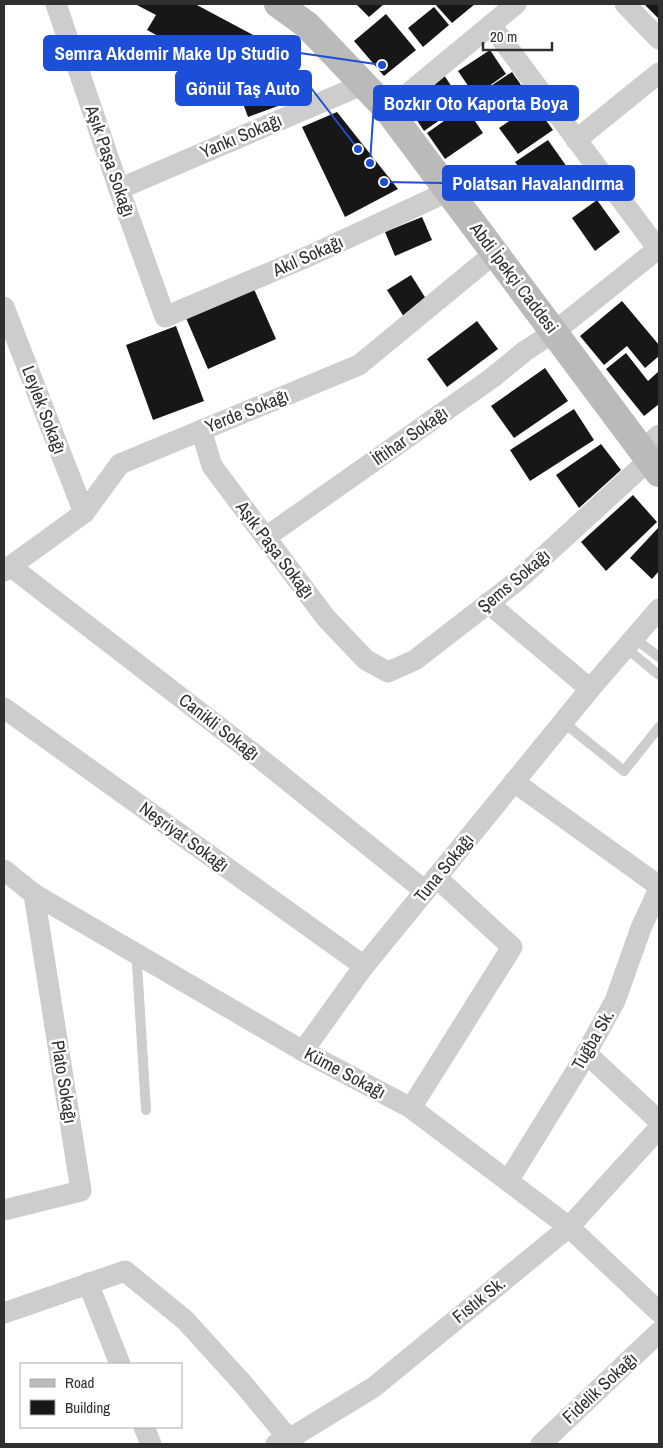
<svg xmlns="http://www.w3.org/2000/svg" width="663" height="1448" viewBox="0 0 663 1448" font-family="'Archivo Narrow',sans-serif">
<rect width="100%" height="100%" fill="#fff"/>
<!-- building -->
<g fill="#171717">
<path d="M135,4H195L255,36L249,48L233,56L222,51L213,66L147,30L156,15Z"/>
<path d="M356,4H384L369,17Z"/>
<path d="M435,4H475L452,23Z"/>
<path d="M644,4H659V19Z"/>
<path d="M434,7L449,25L423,47L408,28Z"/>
<path d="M386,14L416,50L384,76L354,41Z"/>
<path d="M490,50L506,74L475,96L458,71Z"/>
<path d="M262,60L278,106L248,117L231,71Z"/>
<path d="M512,72L530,98L498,119L480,93Z"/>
<path d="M444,75L463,104L424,131L405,102Z"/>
<path d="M534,104L553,130L518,154L499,128Z"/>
<path d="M465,106L483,133L445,159L427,133Z"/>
<path d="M337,112L398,189L345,217L302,127Z"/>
<path d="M548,140L567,167L534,189L515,162Z"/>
<path d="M597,200L620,232L595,251L572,218Z"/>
<path d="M422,217L432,240L395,256L385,232Z"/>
<path d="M411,275L428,302L404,317L387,290Z"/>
<path d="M254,289L276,339L208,369L186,318Z"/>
<path d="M622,301L659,345V356L645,368L627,346L604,365L580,336Z"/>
<path d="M477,321L498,349L447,387L427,359Z"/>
<path d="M176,326L204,401L153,420L126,345Z"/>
<path d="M626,353L648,381L659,371V404L644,416L606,369Z"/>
<path d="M545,368L568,401L514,438L491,406Z"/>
<path d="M574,409L594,440L530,481L510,450Z"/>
<path d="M601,444L621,470L579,508L556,475Z"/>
<path d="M633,495L657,522L606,571L581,542Z"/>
<path d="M658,528L659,530V571L652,579L630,558Z"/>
</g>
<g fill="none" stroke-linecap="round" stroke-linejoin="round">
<!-- lane -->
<g stroke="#cdcdcd" stroke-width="10">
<path d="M634,638L659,657"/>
<path d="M626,648L659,675"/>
<path d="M563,722L624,771L659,727"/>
<path d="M140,956L137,964L146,1110"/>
</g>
<!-- street -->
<g stroke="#cdcdcd" stroke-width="21">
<path d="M56,4L119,189L165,317L309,256L449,191"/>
<path d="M625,4L659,39"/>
<path d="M491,25L658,249"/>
<path d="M388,110L516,4"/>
<path d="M576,140L659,73"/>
<path d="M119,189L364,84"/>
<path d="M4,307L84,513"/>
<path d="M201,430L212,466L326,618L366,660L388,672L415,660L517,581L649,460"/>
<path d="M642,451L659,435"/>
<path d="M266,537L492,378L525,351L554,332L659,248"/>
<path d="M10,566L262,760L425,891"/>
<path d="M4,571L84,513L120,464L359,365L495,253"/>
<path d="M488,603L590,689"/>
<path d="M4,708L364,966"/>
<path d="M514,782L659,886"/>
<path d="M4,870L34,894L303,1051L411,1108L569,1227L659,1312"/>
<path d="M303,1051L364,966L590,689L659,609"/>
<path d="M586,1053L659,1121"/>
<path d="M411,1108L512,947L436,877"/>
<path d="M508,1181L578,1068L615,1001L641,928L659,889"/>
<path d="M4,1210L81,1191L34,894"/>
<path d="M88,1283L120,1364"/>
<path d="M4,1313L125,1271L185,1320L245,1386L293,1444"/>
<path d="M144,1427L151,1444"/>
<path d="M276,1444L289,1439L374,1387L569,1227L659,1128"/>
<path d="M541,1444L659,1332"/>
</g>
<!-- secondary -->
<path stroke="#bababa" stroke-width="28" d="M278,4L307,25L388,110L659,473"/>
</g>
<g text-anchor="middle" stroke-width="5" stroke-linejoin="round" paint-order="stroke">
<!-- street labels -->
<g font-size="18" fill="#303030" stroke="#fff">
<text transform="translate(241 136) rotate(-23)" y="6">Yankı Sokağı</text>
<text transform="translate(110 161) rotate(71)" y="6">Aşık Paşa Sokağı</text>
<text transform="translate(308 256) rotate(-24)" y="6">Akıl Sokağı</text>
<text transform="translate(514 278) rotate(53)" y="6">Abdi İpekçi Caddesi</text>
<text transform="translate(44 410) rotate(69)" y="6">Leylek Sokağı</text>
<text transform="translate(247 411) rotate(-22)" y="6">Yerde Sokağı</text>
<text transform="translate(410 436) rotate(-35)" y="6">İftihar Sokağı</text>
<text transform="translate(275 550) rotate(53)" y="6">Aşık Paşa Sokağı</text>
<text transform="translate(514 581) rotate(-40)" y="6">Şems Sokağı</text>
<text transform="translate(219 727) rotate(38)" y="6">Canikli Sokağı</text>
<text transform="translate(184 837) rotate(36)" y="6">Neşriyat Sokağı</text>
<text transform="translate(444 868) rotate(-51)" y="6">Tuna Sokağı</text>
<text transform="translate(593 1040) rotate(-60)" y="6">Tuğba Sk.</text>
<text transform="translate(345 1073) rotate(28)" y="6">Küme Sokağı</text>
<text transform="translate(64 1082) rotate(81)" y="6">Plato Sokağı</text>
<text transform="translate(479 1300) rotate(-39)" y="6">Fıstık Sk.</text>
<text transform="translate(600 1388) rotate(-43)" y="6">Fidelik Sokağı</text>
</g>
</g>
<!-- callouts -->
<path fill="none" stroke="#1d4ed8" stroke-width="2" d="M382 65L300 53M358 149L311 88M370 163L374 103M384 182L443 183"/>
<g fill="#1d4ed8" stroke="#fff" stroke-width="2">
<circle cx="382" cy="65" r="5"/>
<circle cx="358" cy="149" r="5"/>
<circle cx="370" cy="163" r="5"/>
<circle cx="384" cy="182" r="5"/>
</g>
<g fill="#1d4ed8" stroke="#1d4ed8" stroke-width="2">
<rect x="44" y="36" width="256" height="34" rx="5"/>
<rect x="176" y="71" width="135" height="34" rx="5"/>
<rect x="374" y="86" width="204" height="34" rx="5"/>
<rect x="443" y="166" width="191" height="34" rx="5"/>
</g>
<g font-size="19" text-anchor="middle" font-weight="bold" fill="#fff">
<text x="172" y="60">Semra Akdemir Make Up Studio</text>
<text x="243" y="95">Gönül Taş Auto</text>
<text x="476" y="110">Bozkır Oto Kaporta Boya</text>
<text x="538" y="190">Polatsan Havalandırma</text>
</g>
<!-- border -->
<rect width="663" height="1448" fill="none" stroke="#303030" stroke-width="10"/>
<!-- legend -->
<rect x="20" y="1363" width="162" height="65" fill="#ffffff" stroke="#acacac"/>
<rect x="30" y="1379" width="25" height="8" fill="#bababa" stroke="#acacac"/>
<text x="65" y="1388" font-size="15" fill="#303030">Road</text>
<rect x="30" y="1400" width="25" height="15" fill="#171717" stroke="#acacac"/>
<text x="65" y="1413" font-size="15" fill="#303030">Building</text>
<!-- scale -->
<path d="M483 42v8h69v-8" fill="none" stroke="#303030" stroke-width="2.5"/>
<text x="490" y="42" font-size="15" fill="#303030" stroke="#ffffff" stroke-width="4" paint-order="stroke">20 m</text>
</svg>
